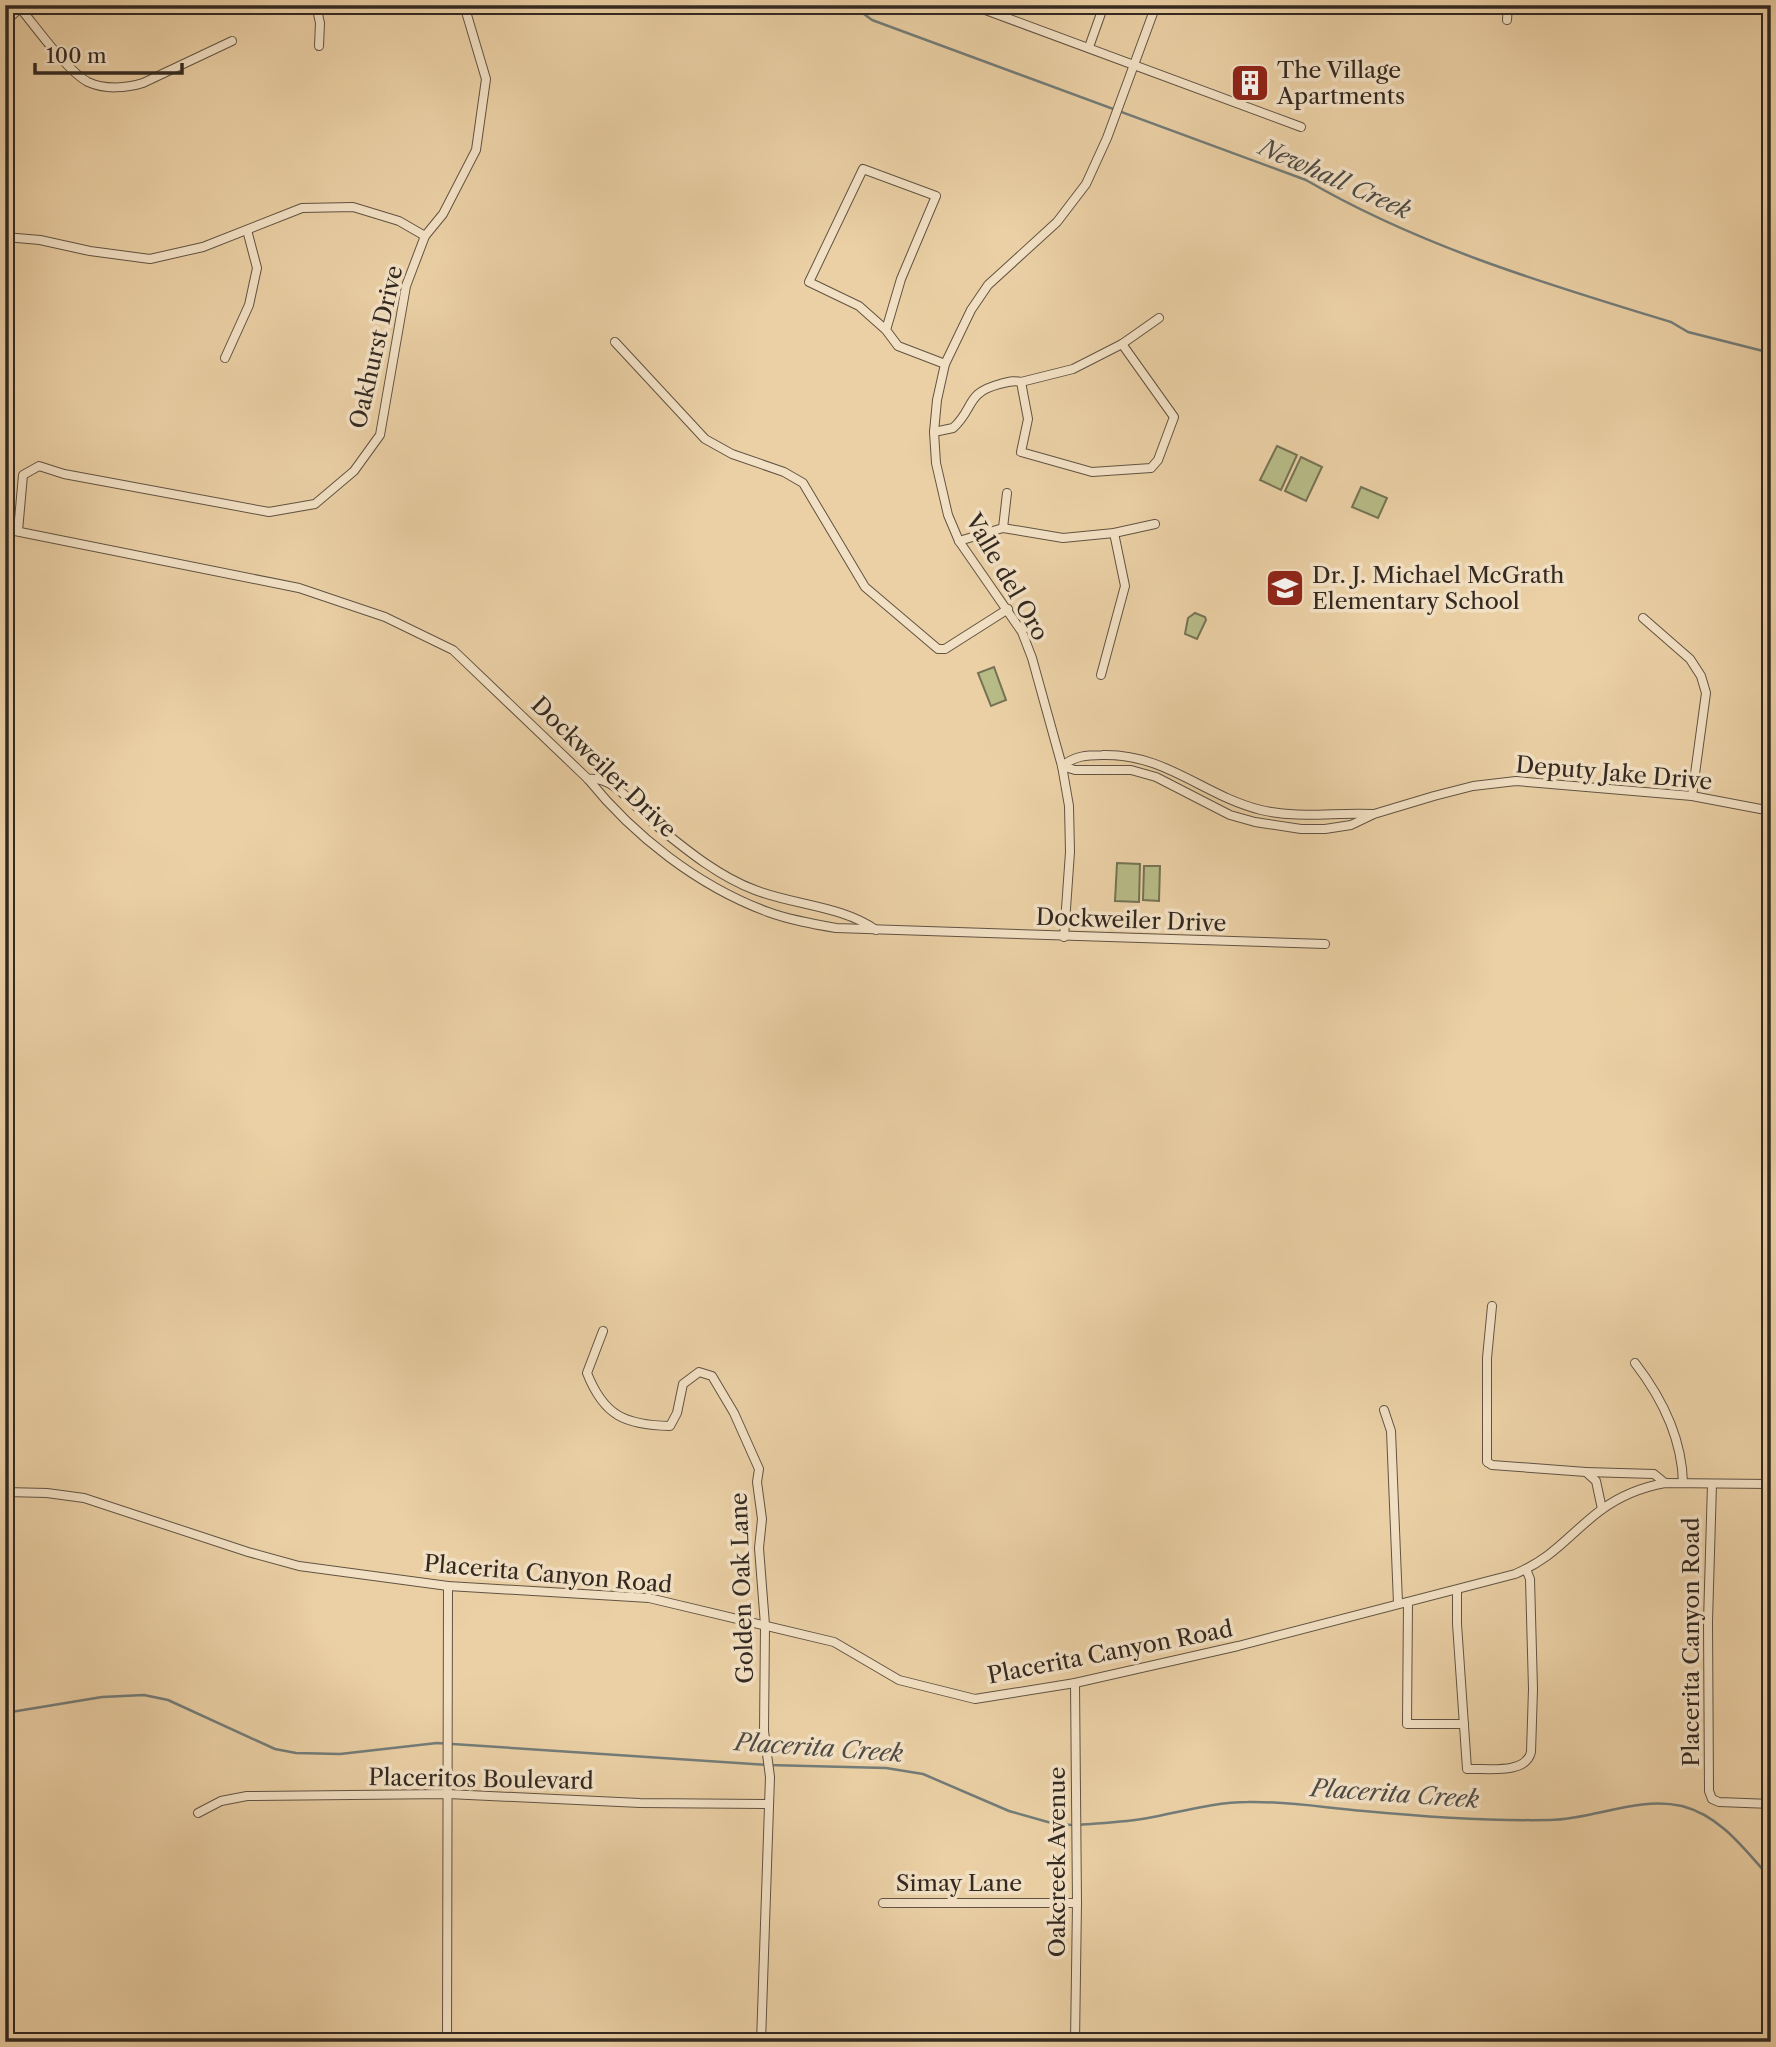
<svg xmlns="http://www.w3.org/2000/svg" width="1776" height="2047" viewBox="0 0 1776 2047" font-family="'Libre Caslon Text',serif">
<rect width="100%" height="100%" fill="#ebd0a5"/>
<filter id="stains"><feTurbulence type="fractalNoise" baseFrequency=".00286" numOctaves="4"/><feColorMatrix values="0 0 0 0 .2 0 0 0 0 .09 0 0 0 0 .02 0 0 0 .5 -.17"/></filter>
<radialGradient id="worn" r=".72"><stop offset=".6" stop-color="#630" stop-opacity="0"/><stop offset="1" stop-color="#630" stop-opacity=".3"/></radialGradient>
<!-- green -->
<g fill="#b7bb86" stroke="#757254" stroke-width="2">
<path d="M1277,446L1297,455L1281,490L1260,480Z"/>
<path d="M1301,457L1322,467L1306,501L1285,491Z"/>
<path d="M1361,487L1387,498L1378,518L1352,507Z"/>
<path d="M1195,613L1205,617L1206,620L1197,639L1185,634L1188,618Z"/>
<path d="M994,667L1006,700L991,706L978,673Z"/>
<path d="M1117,863L1140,864L1139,902L1115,901Z"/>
<path d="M1144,866H1160L1159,901L1143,900Z"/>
</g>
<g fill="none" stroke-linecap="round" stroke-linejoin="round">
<!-- stream -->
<g stroke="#737c79" stroke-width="2.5">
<path d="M852,5L872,20L1306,180C1419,246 1546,284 1671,322L1688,332L1771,353"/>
<path d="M5,1713L102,1697L144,1695L168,1700L275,1749L296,1753L340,1754L437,1743L768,1765L886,1768L923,1774L1009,1811L1055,1824L1073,1825"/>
<path d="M1079,1825C1102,1823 1126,1822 1148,1818C1181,1812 1214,1802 1248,1802C1287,1801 1326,1808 1364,1811C1426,1817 1488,1821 1550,1820C1595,1819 1637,1796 1682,1806C1721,1816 1745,1850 1771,1879"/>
</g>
<!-- street casing -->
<g stroke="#615342" stroke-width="10">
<g id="street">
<path d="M316,5L320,23L319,46"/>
<path d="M972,5L1301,127"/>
<path d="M20,8C36,27 67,71 88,82C105,90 127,88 143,83L232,41"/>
<path d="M1507,20L1508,5"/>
<path d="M5,22L23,5"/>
<path d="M1089,47L1104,5"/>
<path d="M5,237L40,240L90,251L150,259L203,247L302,208L353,207L399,221L425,236"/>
<path d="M886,330L901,279L936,196L863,169L809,282L859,306L886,330L898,346L945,364"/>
<path d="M615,342L705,439L732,454L784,472L803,483L865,587L938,649H945L1008,609"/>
<path d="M225,358L249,305L257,268L247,230"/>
<path d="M1021,382L1028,419L1021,452L1092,472L1151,468L1158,460L1174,417L1122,344"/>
<path d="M934,432L953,428C975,408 965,393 1000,384C1008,382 1013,380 1021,382L1073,369L1122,344L1159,318"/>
<path d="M1003,528L1007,493"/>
<path d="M5,529L299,588L385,617L453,650L588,779C634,836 698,886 768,912C790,920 813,924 836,928L1325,944"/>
<path d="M18,531L23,475L39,466L64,474L269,512L315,504L354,471L380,435L406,286L425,236L443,214L476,150L486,79L464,5"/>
<path d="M959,541L1003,528L1063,538L1114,533L1155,524"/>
<path d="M1643,618L1690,659L1701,676L1706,693L1692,796"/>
<path d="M1101,675L1125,586L1114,533"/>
<path d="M1062,766L1075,770H1131L1156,777L1230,815L1255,822L1301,829H1325L1351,825L1374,814L1434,796L1473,786L1516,781L1692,796L1771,811"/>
<path d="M1062,766C1075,756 1086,755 1102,755C1165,753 1204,796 1261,810C1299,819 1335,812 1373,814"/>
<path d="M588,779C615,776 633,806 652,822C683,847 717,876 755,890C793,905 843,906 876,930"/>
<path d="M1064,937L1070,852L1069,806L1062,766L1032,658L1022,632L959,541L948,515L936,463L934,432L937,400L945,364L971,310L988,285L1057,222L1086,184L1107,138L1156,5"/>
<path d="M1492,1306L1487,1358V1462L1492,1465L1586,1472L1596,1481L1602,1509"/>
<path d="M603,1331L587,1373C604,1416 625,1425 670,1426L677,1413L683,1384L699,1372L712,1376L734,1413L759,1469L757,1482L762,1519L759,1548L765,1625L764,1731L770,1777L761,2042"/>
<path d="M1635,1363C1662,1398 1682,1438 1683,1483"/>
<path d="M1384,1410L1391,1431L1398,1603"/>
<path d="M1586,1472L1654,1474L1665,1483"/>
<path d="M1712,1484L1708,1621L1709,1791L1712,1799L1719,1802L1771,1804"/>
<path d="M5,1492L47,1493L84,1498L248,1552L299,1566L448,1586L649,1598L834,1642L899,1680L975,1699L1075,1683L1238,1646L1515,1574C1555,1557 1569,1534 1601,1510C1620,1496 1643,1487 1665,1483L1771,1484"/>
<path d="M1457,1590V1624L1467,1769C1486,1768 1526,1775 1531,1752L1533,1689L1530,1579L1526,1569"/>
<path d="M1408,1602L1407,1724H1464"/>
<path d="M1075,1683L1077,1903L1075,2042"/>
<path d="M198,1813L221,1801L247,1796L448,1794L640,1803L767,1804"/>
<path d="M883,1903H1077"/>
<path d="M447,2042L448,1586"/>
</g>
</g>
<!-- street -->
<use href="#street" stroke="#f2e0c4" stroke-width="8"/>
</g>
<!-- icons -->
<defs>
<g id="building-square" transform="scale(2.0125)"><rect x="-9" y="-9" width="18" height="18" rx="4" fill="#8f2418" stroke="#f2e0c4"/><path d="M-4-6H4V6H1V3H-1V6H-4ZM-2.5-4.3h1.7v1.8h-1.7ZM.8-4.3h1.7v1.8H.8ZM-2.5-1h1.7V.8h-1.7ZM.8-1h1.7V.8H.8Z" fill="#fff"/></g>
<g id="school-square" transform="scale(2.0125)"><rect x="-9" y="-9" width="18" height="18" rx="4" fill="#8f2418" stroke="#f2e0c4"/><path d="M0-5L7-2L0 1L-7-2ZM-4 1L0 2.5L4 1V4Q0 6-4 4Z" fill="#fff"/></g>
</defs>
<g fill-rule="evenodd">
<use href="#building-square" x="1250" y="83"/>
<use href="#school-square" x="1285" y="588"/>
</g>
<g text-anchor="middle" stroke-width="7" stroke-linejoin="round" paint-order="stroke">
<!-- poi labels -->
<g font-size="23" fill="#332921" stroke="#f2e0c4" text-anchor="start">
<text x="1277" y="78">The Village<tspan x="1277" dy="26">Apartments</tspan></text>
<text x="1312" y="583">Dr. J. Michael McGrath<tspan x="1312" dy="26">Elementary School</tspan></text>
</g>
<!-- street labels -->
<g font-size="23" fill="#332921" stroke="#f2e0c4">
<text transform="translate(376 347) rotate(-77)" y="8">Oakhurst Drive</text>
<text transform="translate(1007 577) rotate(60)" y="8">Valle del Oro</text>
<text transform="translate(604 767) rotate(44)" y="8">Dockweiler Drive</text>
<text transform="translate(1614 773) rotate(5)" y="8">Deputy Jake Drive</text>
<text transform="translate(1131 920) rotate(2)" y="8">Dockweiler Drive</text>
<text transform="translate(548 1574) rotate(5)" y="8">Placerita Canyon Road</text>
<text transform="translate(742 1588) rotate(-92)" y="8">Golden Oak Lane</text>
<text transform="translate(1691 1642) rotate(-90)" y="8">Placerita Canyon Road</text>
<text transform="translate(1110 1652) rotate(-11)" y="8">Placerita Canyon Road</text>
<text transform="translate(481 1779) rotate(1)" y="8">Placeritos Boulevard</text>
<text transform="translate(1057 1862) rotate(-90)" y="8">Oakcreek Avenue</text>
<text x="959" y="1891">Simay Lane</text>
</g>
<!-- water labels -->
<g font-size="24" font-style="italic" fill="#4e4c46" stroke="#f2e0c4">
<text transform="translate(1335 179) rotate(24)" y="8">Newhall Creek</text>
<text transform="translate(819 1748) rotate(4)" y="8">Placerita Creek</text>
<text transform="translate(1395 1794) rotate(4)" y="8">Placerita Creek</text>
</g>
</g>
<!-- margin -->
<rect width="1776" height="2047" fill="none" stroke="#ebd0a5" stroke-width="28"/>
<rect x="7" y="7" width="1762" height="2033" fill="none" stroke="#332921" stroke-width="3.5"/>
<rect x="14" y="14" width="1748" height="2019" fill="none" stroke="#332921" stroke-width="2"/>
<!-- scale -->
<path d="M35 63v10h147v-10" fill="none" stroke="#332921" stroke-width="3.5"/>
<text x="46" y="63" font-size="21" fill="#332921" stroke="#f2e0c4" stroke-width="5" paint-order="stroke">100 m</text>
<rect width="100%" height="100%" filter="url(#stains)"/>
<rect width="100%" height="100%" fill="url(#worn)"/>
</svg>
